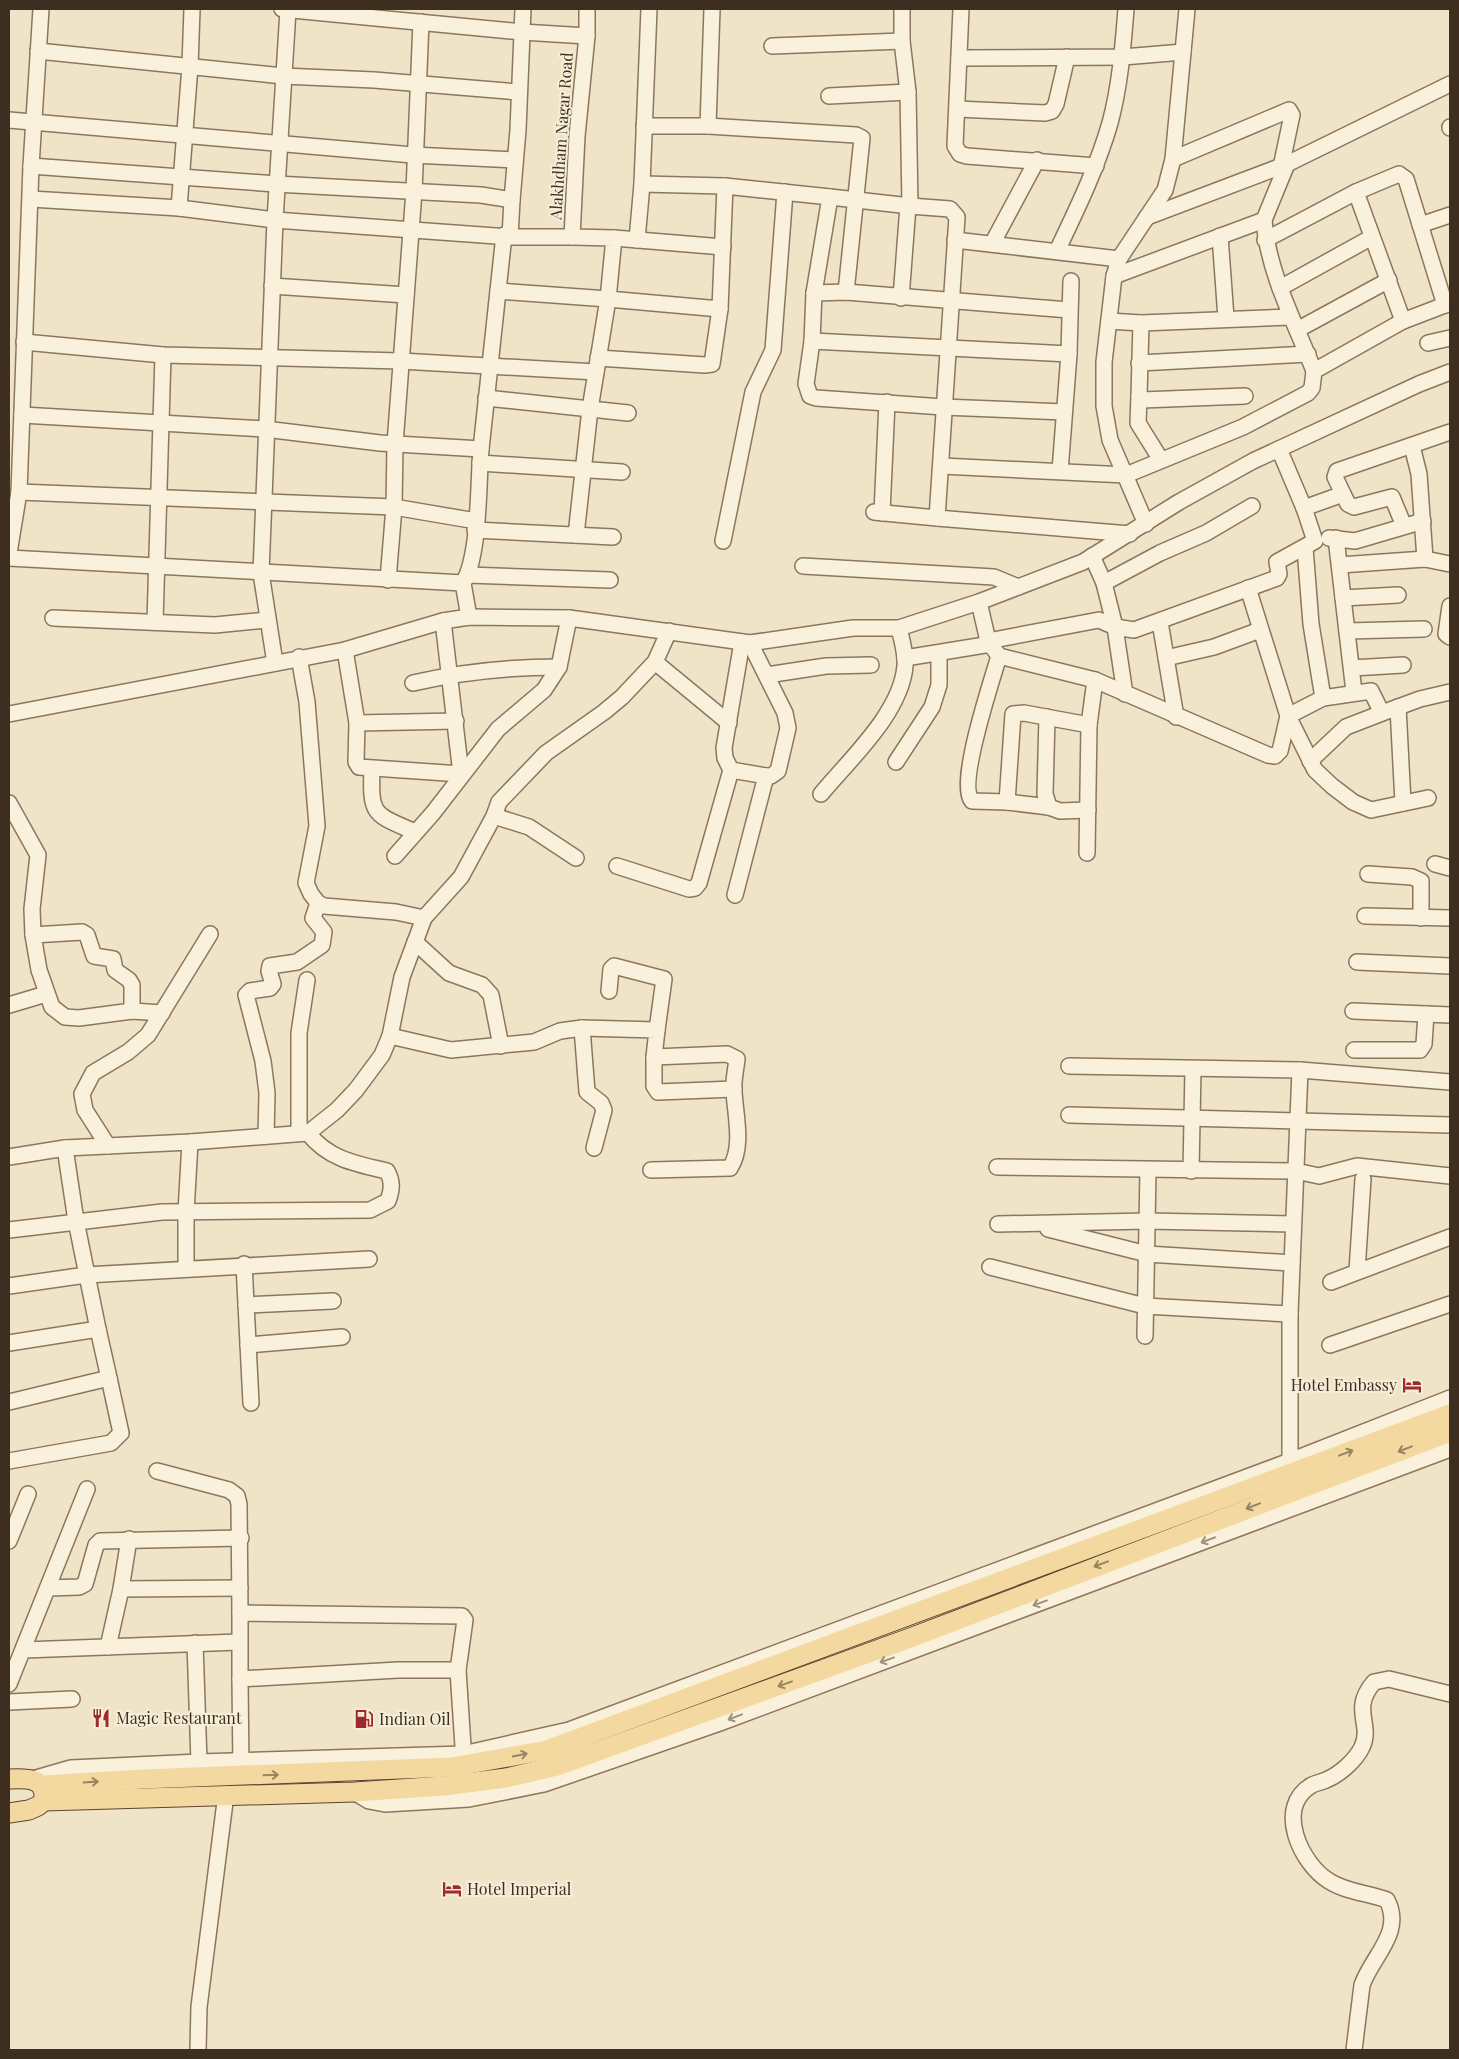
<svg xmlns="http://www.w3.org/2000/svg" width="1459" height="2059" viewBox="0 0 1459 2059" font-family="'Playfair Display',serif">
<rect width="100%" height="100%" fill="#f0e4c8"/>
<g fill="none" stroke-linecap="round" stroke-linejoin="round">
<!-- minor casing -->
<g stroke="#8d765c" stroke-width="18">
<g id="minor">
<path d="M282,9L522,32L587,36"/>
<path d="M587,9V36L577,136L572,237L614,238L608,299L720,309L725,186L830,197L814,293L812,341L806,384L810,396L816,398L943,407L1064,412"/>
<path d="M649,9L642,184L725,186"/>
<path d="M961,9L955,146L960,154L967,156L1096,166"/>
<path d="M772,46L902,41"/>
<path d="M38,51L283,76L374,80L518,92"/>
<path d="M959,58L1123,57L1183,52"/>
<path d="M829,96L908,92"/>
<path d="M957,109L1045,113L1052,111L1056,104L1067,57"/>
<path d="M9,120L413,155L515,160"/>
<path d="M644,126H708L712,9"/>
<path d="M708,126L856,135L862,138L846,292"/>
<path d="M1450,127V128"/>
<path d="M1173,159L1289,110L1292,115L1281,167"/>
<path d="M31,166L276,184L481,195L512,200L510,237H572"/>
<path d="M1356,192L1403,321"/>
<path d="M830,197L910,206L908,92L902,41V9"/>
<path d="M31,199L179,208L275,220L510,237"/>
<path d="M512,200L518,130L523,9"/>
<path d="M910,206L950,209L957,217L937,518L1130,534"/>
<path d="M179,208L190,66L192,9"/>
<path d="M1147,217L1287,164L1450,84"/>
<path d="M1264,220L1287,164"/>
<path d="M1420,225L1450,215"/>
<path d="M1220,236L1226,318"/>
<path d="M614,238L723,247"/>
<path d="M637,240L642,184"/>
<path d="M955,240L1119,259"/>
<path d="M1265,240L1356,192L1399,174L1406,179L1445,305"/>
<path d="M992,244L1037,160"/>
<path d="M1057,251C1077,209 1097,168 1110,123C1120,86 1123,47 1126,9"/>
<path d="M1114,276L1264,220C1268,273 1295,322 1314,371"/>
<path d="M272,286L406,295"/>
<path d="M1280,288L1372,237"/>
<path d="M498,291L608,299L590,409L576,535"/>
<path d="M814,293L846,292L1069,310"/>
<path d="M901,298L908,206"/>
<path d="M1109,321L1141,323L1291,317"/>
<path d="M1141,323L1139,396L1142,400L1245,396"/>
<path d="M1297,330L1389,280"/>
<path d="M812,341L1069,354L1071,281"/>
<path d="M24,342L163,355L401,361L596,372"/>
<path d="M1428,343L1450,338"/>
<path d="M598,358L705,365L712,364L720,309"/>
<path d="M1139,363L1308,354"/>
<path d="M1139,396L1138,423L1161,460"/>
<path d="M486,398L628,413"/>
<path d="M22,415L265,429L380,443L481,449C478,483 480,556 463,583L469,617"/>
<path d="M1412,446L1419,474L1425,559"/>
<path d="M481,449L504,235"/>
<path d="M1279,449L1304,508"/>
<path d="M480,463L622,472"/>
<path d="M942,466L1126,475L1243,427L1308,393L1312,388L1314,371L1403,321L1450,303"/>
<path d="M1060,471L1069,354"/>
<path d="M19,492L394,507L476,521"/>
<path d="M1343,494L1348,504L1354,507L1392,497L1404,526"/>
<path d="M874,512L937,518"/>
<path d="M882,513L887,402"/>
<path d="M1146,524L1110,440L1104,406V362L1114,276L1119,259L1165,190L1173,159L1187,9"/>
<path d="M475,530L613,537"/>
<path d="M1329,538L1355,541L1423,521"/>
<path d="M1336,538L1354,692"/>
<path d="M723,541L753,392L773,350L785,192"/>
<path d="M1305,548L1311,624L1323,698"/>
<path d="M9,553L19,492L31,166L41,9"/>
<path d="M1092,556L1104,583L1160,553L1206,533L1252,506"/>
<path d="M9,558L463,583"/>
<path d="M1340,565L1425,559L1450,564"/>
<path d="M803,566L994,577L1018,587"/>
<path d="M468,575L610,580"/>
<path d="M388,580L394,507L395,444L414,191L421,22"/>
<path d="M1104,583L1115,627L1125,694"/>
<path d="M1248,588L1288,716L1315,770L1332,786L1353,802L1371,810L1428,798"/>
<path d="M1343,598L1398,595"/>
<path d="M979,602L988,641L999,656L1095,680L1268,755L1275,756L1280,751L1288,716L1323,698L1371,691L1382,713L1420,699L1450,692"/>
<path d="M1450,606L1446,634L1450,637"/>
<path d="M53,618L215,625L267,620"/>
<path d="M155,622L163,355"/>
<path d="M1160,622L1176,717"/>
<path d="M1347,631L1424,629"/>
<path d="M988,641L1099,620L1115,627L1134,630L1277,578L1279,574L1277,562L1315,541L1304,508L1343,494L1335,477L1337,471L1450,432"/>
<path d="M345,650L357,723L356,762L359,767L461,774L443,621"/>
<path d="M999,656C992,680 957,784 972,801L1007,802L1013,714L1024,713L1089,725"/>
<path d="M905,658L991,644"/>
<path d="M1166,658L1214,647L1260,630"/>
<path d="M655,662L729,723"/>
<path d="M275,663L261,573L275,220L288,10"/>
<path d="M1352,668L1403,665"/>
<path d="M767,675L826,666L871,665"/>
<path d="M413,683C460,672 509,667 559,667"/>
<path d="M1398,707L1403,803"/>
<path d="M9,714L345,650L443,621L469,617L569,618L750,643L853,628H899L979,602L1083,562L1179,502L1253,461L1419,384L1450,372"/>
<path d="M1047,717L1045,794L1049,807"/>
<path d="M357,723L456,721"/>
<path d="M1310,761L1346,727L1382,713"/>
<path d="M896,762L932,707L939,685V653"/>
<path d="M372,769C370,816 374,814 415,832"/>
<path d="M731,770L725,758L724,748L742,642"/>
<path d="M821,794C850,759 901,713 905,666C906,654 902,640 899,628"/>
<path d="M1007,802L1049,807L1060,811L1088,810"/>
<path d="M9,803L38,855L32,909L33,935L39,970L52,1007L65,1017L79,1018L132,1011L162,1013"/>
<path d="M494,816L529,827L576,858"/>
<path d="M1087,853L1089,725L1095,680"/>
<path d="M395,856L433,813L498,729L544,690L559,667L569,618"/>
<path d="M1435,864L1450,868"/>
<path d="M617,866L689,889L695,888L699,883L731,770L766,776H771L778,771L788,728L785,713L750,643"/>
<path d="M1368,874L1412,877L1421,881V918"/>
<path d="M735,895L766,776"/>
<path d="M1365,916L1450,918"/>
<path d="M424,918L461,877L494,816L499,802L546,753L604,712L622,697L655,662L669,631"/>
<path d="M33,935L82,932L87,935L94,956L113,959L115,970L129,980L132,985V1011"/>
<path d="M415,942L449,973L482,985L491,995L501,1046"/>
<path d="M1357,962L1450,966"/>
<path d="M609,991L611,969L614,966L664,979L657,1030"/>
<path d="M9,1005L46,994"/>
<path d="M1353,1011L1450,1015"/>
<path d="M582,1028L587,1092L601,1103L604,1110L594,1148"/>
<path d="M390,1036L451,1050L534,1042L560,1031L582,1028L657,1030L654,1057L727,1054L737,1059C736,1069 733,1080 734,1091C735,1114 744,1147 730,1168L651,1170"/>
<path d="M1354,1050H1420L1424,1044L1426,1014"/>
<path d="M654,1057V1086L658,1092L734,1089"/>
<path d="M1069,1066L1300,1070L1450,1082"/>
<path d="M1069,1115L1450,1125"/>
<path d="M299,1133V1033L307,980"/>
<path d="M266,1136L267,1093L263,1061L246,995L250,991L270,988L273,984L269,971L270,966L297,962L322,945L324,932L313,918L318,903"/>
<path d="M108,1146L85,1110L82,1094L93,1073L128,1052L148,1035L210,934"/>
<path d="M65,1148L76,1221L98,1329"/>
<path d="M9,1157L65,1148L190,1142L308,1133L337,1110L356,1090L382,1055L390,1036L402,977L424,918L396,912L324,906L318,903L311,894L306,883L317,826L307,702L299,657"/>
<path d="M997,1167L1296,1171L1319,1176L1357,1166L1450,1176"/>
<path d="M1191,1171L1193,1069"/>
<path d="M998,1224L1147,1221L1293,1224"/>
<path d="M1048,1229L1147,1254L1292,1263"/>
<path d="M9,1230L162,1212L370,1210L388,1201C392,1189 393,1182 387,1171C356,1164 328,1159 308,1133"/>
<path d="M244,1264L251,1403"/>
<path d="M990,1267L1145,1306L1290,1314"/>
<path d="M186,1268V1212L190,1142"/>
<path d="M1357,1271L1363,1179"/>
<path d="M1331,1282L1450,1237"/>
<path d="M9,1286L86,1275L369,1259"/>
<path d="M246,1305L333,1301"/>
<path d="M1145,1336L1148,1170"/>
<path d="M9,1343L98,1329L109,1378L9,1402"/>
<path d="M248,1345L342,1337"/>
<path d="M1330,1345L1450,1304"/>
<path d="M9,1461L111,1443L121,1433L109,1378"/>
<path d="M1290,1461V1314L1300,1070"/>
<path d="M157,1471L229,1490L237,1496L239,1504L240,1613"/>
<path d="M129,1539L121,1589L240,1588"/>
<path d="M9,1541L28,1494"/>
<path d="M48,1588L79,1587L85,1584L96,1545L100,1541L241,1538"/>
<path d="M195,1643L199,1762"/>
<path d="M108,1647L121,1589"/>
<path d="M24,1650L239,1642"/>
<path d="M240,1679V1613L462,1616L465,1620L458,1670L464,1762"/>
<path d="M9,1684L87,1489"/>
<path d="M9,1702L72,1699"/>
<path d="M241,1770L240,1679L398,1670H458"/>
<path d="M33,1779L71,1768L199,1762L463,1754L569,1730L1290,1461L1450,1398"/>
<path d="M354,1792L369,1801L385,1804L469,1799L544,1784L717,1724L1450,1449"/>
<path d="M198,2050L199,2007L226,1794"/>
<path d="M1354,2050L1362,1985C1372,1956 1404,1933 1387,1900C1368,1893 1346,1892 1329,1881C1301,1864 1274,1807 1312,1785C1316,1783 1322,1782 1326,1780C1339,1775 1356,1760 1362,1747C1373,1724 1350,1710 1374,1682L1389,1679L1450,1694"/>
</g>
</g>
<!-- major casing -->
<g stroke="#5b4430" stroke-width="21">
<g id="major">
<path d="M9,1779C27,1778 46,1777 44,1801L38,1806L29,1810L9,1813"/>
<path d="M43,1785L143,1779L452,1767L547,1750L1450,1414"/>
<path d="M44,1801L354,1792L444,1786L506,1778L557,1766L910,1638L1450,1432"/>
</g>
</g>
<!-- minor -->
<use href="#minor" stroke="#faf1dc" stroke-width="15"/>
<!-- major -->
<use href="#major" stroke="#f3d9a0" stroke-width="19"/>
</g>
<!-- one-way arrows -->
<defs><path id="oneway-shaft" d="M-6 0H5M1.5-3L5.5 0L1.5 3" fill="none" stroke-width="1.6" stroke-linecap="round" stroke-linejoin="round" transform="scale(1.25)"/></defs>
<g stroke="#988460">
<use href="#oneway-shaft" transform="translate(1405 1449) rotate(159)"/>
<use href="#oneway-shaft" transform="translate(1346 1453) rotate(-21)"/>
<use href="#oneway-shaft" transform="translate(1253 1506) rotate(159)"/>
<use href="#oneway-shaft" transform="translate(1101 1564) rotate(159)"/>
<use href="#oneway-shaft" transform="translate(785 1684) rotate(160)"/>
<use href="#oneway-shaft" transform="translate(520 1755) rotate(-11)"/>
<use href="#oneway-shaft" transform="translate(271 1775) rotate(-2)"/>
<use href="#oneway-shaft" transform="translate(91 1782) rotate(-4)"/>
</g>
<g stroke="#9c907e">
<use href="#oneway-shaft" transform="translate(1208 1540) rotate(159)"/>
<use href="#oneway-shaft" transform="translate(1040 1603) rotate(160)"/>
<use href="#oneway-shaft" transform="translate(887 1660) rotate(160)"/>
<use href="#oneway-shaft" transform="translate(735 1717) rotate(159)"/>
</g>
<!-- icons -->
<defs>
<g id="hotel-bare" transform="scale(1.5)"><path d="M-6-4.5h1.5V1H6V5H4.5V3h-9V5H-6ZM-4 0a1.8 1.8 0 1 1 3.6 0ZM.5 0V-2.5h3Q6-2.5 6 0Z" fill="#9e2a2b" stroke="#f7eed8" stroke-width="2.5" paint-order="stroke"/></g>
<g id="restaurant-bare" transform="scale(1.5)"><path d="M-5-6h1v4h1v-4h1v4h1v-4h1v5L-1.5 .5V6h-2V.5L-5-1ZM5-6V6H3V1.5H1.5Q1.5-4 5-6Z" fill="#9e2a2b" stroke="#f7eed8" stroke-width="2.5" paint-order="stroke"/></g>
<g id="fuel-bare" transform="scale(1.5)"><path d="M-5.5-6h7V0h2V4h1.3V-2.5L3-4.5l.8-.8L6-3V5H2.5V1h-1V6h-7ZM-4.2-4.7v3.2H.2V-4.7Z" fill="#9e2a2b" stroke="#f7eed8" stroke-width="2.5" paint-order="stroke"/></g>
</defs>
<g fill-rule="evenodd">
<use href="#hotel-bare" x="1412" y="1385"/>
<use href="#restaurant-bare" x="101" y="1718"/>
<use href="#fuel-bare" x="364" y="1719"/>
<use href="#hotel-bare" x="452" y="1889"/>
</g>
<g text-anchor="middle" stroke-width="4" stroke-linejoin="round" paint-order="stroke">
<!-- street labels -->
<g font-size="16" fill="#3d2e20" stroke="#f7eed8">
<text transform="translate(561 136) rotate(-86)" y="6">Alakhdham Nagar Road</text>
</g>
<!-- poi labels -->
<g font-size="16" fill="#3d2e20" stroke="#f7eed8" text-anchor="start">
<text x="1397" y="1391" text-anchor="end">Hotel Embassy</text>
<text x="116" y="1724">Magic Restaurant</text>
<text x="379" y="1725">Indian Oil</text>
<text x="467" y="1895">Hotel Imperial</text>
</g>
</g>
<!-- border -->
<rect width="1459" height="2059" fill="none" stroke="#3d2e20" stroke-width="20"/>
</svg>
